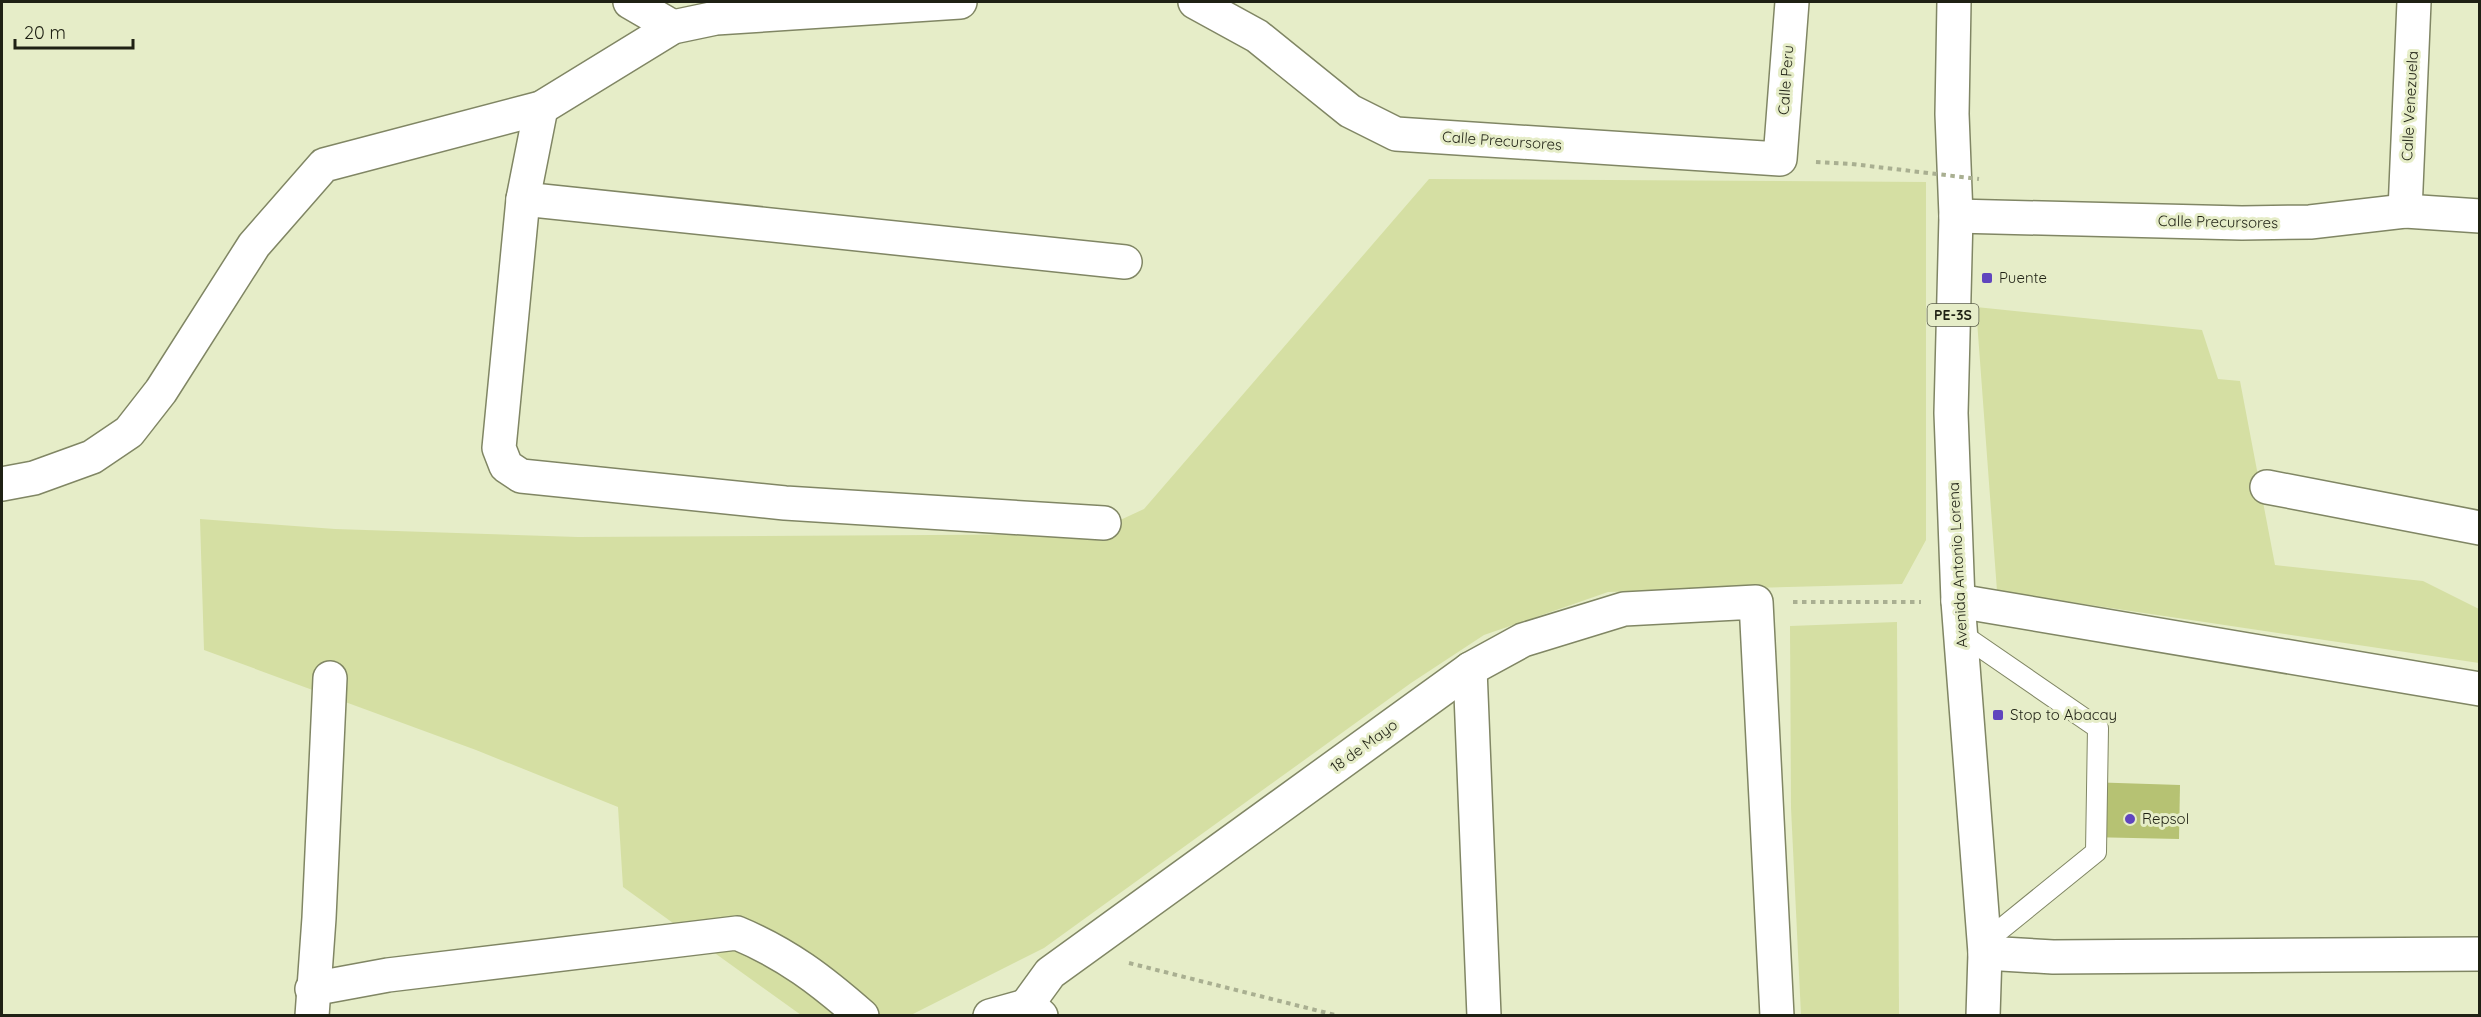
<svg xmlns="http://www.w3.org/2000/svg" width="2481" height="1017" viewBox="0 0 2481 1017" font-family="Quicksand,sans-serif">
<rect width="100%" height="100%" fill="#e6edc8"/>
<!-- green -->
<g fill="#d5dfa3">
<path d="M1429,179L1926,182V540L1902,584L1608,592L1484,635L1411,683L1044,948L911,1015H801L623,887L618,807L476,750L204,650L200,519L335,529L578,537L1090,534L1144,509Z"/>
<path d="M1976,307L2202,330L2218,379L2240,381L2275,565L2423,581L2479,609V663L1997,591Z"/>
<path d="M1897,622L1899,1015H1801L1791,808L1790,626Z"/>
</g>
<!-- building -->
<path fill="#b6c273" d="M2087,782L2180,785L2179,839L2087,837Z"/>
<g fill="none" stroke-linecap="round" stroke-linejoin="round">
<!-- lane casing -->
<g stroke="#808664" stroke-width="22">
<path id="lane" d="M1960,633L2098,728L2096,852L1985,942"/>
</g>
<!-- street casing -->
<g stroke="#808664" stroke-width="36">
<g id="street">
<path d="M630,2L673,27"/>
<path d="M1195,2L1257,36L1350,111L1396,134L1780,159L1792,2"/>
<path d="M541,108L523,199L499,448L506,466L521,476L785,503L1104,523"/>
<path d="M523,199L1125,262"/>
<path d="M2405,211L2414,2"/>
<path d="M2267,487L2480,528"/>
<path d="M1958,601L2480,689"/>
<path d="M1470,669L1484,1016"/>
<path d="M1985,953L2053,957L2480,954"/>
<path d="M312,989L388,975L737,933C787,954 821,980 862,1016"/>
<path d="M1026,1006L1050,973L1470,669L1523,640L1624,609L1756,602L1777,1016"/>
<path d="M312,1016L319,918L330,678"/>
</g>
</g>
<!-- secondary casing -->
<g stroke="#808664" stroke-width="36">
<g id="secondary">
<path d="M2,484L34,478L92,457L129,432L161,391L254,245L324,165L541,108L673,27L716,18L960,2"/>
<path d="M990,1016L1026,1006H1030L1041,1016"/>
</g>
</g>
<!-- primary casing -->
<g stroke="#808664" stroke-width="36">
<path id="primary" d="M1956,216L2242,223L2310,222L2405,211L2480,216"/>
</g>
<!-- highway casing -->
<g stroke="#808664" stroke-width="36">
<path id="highway" d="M1954,2L1952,114L1956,216L1951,413L1958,601L1985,953L1983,1016"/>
</g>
<!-- path -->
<g stroke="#a9af91" stroke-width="4" stroke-dasharray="4.5 4.5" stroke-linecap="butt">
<path d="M1816,162L1852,164"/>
<path d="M1793,602H1921"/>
<path d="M1129,963L1339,1016"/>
</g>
<!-- lane -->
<use href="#lane" stroke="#fff" stroke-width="20"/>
<!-- street -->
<use href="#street" stroke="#fff" stroke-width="33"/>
<!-- secondary -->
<use href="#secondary" stroke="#fff" stroke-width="33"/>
<!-- primary -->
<use href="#primary" stroke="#fff" stroke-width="33"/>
<!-- highway -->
<use href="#highway" stroke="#fff" stroke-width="33"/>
<!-- path-bridge -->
<path stroke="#a9af91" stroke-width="4" stroke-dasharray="4.5 4.5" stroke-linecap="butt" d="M1852,164L1979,179"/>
</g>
<!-- markers -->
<g fill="#6045be" stroke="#e6edc8" stroke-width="2">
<rect x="1981" y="272" width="12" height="12" rx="3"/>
<rect x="1992" y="709" width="12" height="12" rx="3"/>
<circle cx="2130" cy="819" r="6"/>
</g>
<g text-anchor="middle" stroke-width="6" stroke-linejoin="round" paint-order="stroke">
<!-- shield labels -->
<rect fill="#e6edc8" stroke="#5b5e4a" stroke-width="1.5" x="1927.5" y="304" width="51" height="22" rx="4.5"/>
<g font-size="14" font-weight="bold" fill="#1f2114">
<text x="1953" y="320">PE-3S</text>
</g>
<!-- street labels -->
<g font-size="15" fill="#1f2114" stroke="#e6edc8">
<text transform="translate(1786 80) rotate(-86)" y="5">Calle Peru</text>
<text transform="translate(2410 106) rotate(-87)" y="5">Calle Venezuela</text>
<text transform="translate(1502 141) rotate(4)" y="5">Calle Precursores</text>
<text transform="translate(2218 222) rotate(1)" y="5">Calle Precursores</text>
<text transform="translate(1958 565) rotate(-93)" y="5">Avenida Antonio Lorena</text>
<text transform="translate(1364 746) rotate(-36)" y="5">18 de Mayo</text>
</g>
<!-- poi labels -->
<g font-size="15" fill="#1f2114" stroke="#e6edc8" text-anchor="start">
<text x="1999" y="283">Puente</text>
<text x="2010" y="720">Stop to Abacay</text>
<text x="2142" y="824">Repsol</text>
</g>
</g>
<!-- border -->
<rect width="2481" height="1017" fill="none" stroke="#1f2114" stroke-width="6"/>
<!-- scale -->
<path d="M15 39v9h118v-9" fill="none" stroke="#1f2114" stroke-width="3"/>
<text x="24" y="39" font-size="18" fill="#1f2114" stroke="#e6edc8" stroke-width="4.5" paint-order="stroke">20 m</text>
</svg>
